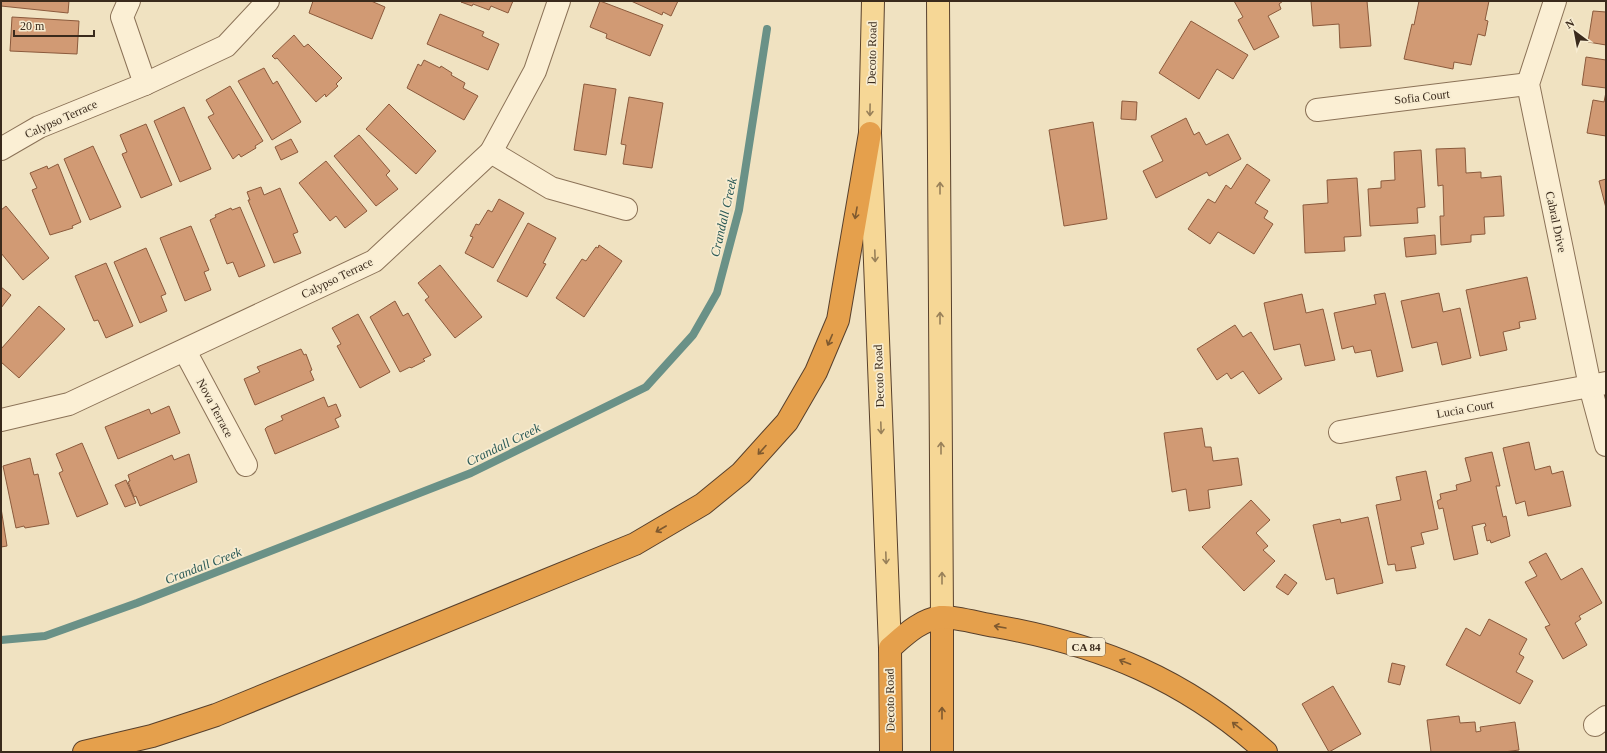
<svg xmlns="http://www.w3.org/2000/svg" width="1607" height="753" viewBox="0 0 1607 753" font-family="'Times New Roman',serif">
<rect width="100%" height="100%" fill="#f0e2c1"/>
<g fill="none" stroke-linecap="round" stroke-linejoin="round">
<!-- stream -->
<path stroke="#6a9187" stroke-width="8" d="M1,640L45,636L137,603L471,473L646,387L693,335L717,293L739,210L767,29"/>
</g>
<!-- building -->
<g fill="#d19a74" stroke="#8b5a3c">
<path d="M1,1H69L68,13L1,6Z"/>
<path d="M313,1H371L385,7L372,39L309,13Z"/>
<path d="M513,1L508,13L491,6L489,10L473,4L472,6L461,2Z"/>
<path d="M600,1L663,25L650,56L606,38L607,34L590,27Z"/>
<path d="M631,1H678L671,16L663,12L662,15Z"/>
<path d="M1234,1H1283L1279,4L1281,9L1268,16L1279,37L1254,50L1238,20L1243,17Z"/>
<path d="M1311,1H1367L1371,46L1340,48L1339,24L1313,26Z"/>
<path d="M1419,1H1489L1485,20L1488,21L1485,36L1478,34L1471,65L1454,62L1453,69L1404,59L1412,24L1414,25Z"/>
<path d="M1593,11L1606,12V45L1588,42Z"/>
<path d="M440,14L484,32L482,36L499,44L488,70L427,44Z"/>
<path d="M12,17L79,21L77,54L10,51Z"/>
<path d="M1191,21L1248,55L1233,79L1217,69L1199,99L1159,73Z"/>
<path d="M294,35L304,47L308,44L342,78L336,84L338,86L326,97L325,94L316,102L277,58L275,59L272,56Z"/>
<path d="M1586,57L1606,60V88L1582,85Z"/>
<path d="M424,60L440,68L441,66L452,73L451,75L465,83L463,88L478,96L464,120L407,88L418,64L421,66Z"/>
<path d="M264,68L273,84L277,81L301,122L272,140L238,81Z"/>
<path d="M584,84L616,89L606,155L574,150Z"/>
<path d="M230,86L263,141L255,146L256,148L241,157L239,154L233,159L208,117L214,114L206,100Z"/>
<path d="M1606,92V136L1587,133L1593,100L1604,102Z"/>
<path d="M629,97L663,103L652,168L623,164L626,145L621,144Z"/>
<path d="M1122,101L1137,102L1136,120L1121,119Z"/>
<path d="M389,104L436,151L416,174L366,129Z"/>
<path d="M184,107L211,169L180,182L154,121Z"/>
<path d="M1186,118L1194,135L1199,132L1206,145L1228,134L1241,159L1209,176L1207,172L1156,198L1143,171L1163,161L1151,136Z"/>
<path d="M1093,122L1107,219L1064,226L1049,130Z"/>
<path d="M146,124L172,185L141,198L122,154L127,152L120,135Z"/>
<path d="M359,135L390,171L386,175L398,189L376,206L334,156Z"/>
<path d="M291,139L298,152L281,160L275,147Z"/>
<path d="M93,146L121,207L90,220L64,159Z"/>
<path d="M1465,148L1466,173L1481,172V178L1501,176L1504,216L1484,217L1485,234L1471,235V242L1441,245L1440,216H1444L1443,185L1438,186L1436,149Z"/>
<path d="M1421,150L1425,207L1417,208L1418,223L1370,226L1368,189L1381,188V181L1395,180L1394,152Z"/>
<path d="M326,161L367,211L345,228L336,216L330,221L299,183Z"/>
<path d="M58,164L81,222L72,226L73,228L50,235L32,190L37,188L30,173L47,166L48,169Z"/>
<path d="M1247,164L1270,180L1255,203L1268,211L1264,218L1273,224L1254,254L1218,232L1210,244L1188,229L1208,199L1215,203L1226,185L1231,189Z"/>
<path d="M1357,178L1361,236L1344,237L1345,251L1305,253L1303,205L1328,203L1327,180Z"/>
<path d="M1606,179V208L1599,181Z"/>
<path d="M261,187L264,195L280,188L298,232L293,234L301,253L274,263L248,200H250L247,192Z"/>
<path d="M499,199L524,213L493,268L465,253L473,237L470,236L476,224L479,225L488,210L492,212Z"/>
<path d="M6,206L49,258L23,280L1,253V210Z"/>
<path d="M240,207L265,266L239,277L233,262L227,264L210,220L216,217L215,215L231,208L232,210Z"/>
<path d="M528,223L556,238L543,263L546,264L527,297L497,281Z"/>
<path d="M191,226L209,270L204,272L211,290L185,301L160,238Z"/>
<path d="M1435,235L1436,254L1406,257L1404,238Z"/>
<path d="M599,245L622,261L584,317L556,298L582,259L586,261L596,247L598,248Z"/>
<path d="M146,248L166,294L161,296L167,311L140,323L114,262Z"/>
<path d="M106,263L133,326L106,338L98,320L94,321L75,276Z"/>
<path d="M440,265L482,317L455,338L425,300L429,297L418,283Z"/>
<path d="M1527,277L1536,319L1519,322L1520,328L1503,332L1507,350L1480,356L1466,290Z"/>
<path d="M1,287L11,295L1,308Z"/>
<path d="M1385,293L1403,371L1377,377L1371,350L1355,353L1353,346L1342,349L1334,313L1376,304L1374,295Z"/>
<path d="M1439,293L1443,312L1460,308L1471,358L1442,365L1437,342L1412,348L1401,301Z"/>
<path d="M1302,294L1306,313L1323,309L1335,360L1305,366L1300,344L1274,350L1264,303Z"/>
<path d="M395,301L403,316L408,313L431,355L423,359L425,361L411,368L410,367L400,372L370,317Z"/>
<path d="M39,306L65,329L19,378L1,362V349Z"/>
<path d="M358,314L390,372L360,388L337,346L341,344L332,328Z"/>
<path d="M1235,325L1243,337L1251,332L1282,379L1259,394L1243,371L1231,379L1227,373L1217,380L1197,349Z"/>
<path d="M301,349L304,355L306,354L312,370L310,371L314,380L255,405L244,379L260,372L257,367Z"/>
<path d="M324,397L328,407L336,404L341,416L335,419L339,427L275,454L265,429L267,427L283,420L281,416Z"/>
<path d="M169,406L180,433L118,459L105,427L149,409L151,414Z"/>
<path d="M1202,428L1205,447H1211L1213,461L1238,458L1242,485L1208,490L1210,508L1189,511L1186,489L1172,492L1164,433Z"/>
<path d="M1529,442L1535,470L1550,466L1552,474L1563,471L1571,506L1528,516L1525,501L1516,504L1503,448Z"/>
<path d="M82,443L108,504L77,517L59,473L63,471L56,454Z"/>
<path d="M1492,452L1500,486H1496L1503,517L1506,516L1510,536L1491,543L1490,540L1487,541L1484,527L1486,526L1485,523L1472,526L1478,554L1454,560L1443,508L1439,509L1437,501L1441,499L1440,494L1457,490L1456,485L1471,481L1465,458Z"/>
<path d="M189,454L197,482L140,506L136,496L134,497L128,482L130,481L128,475L172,455L174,460Z"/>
<path d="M30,458L34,475L38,474L49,524L25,528L24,526L16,528L3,466Z"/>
<path d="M1426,471L1438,529L1421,533L1424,544L1411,547L1416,568L1396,571L1395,564L1388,565L1376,505L1401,500L1396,477Z"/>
<path d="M126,480L136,503L125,507L115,485Z"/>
<path d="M1251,500L1270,520L1256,533L1268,546L1263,550L1275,561L1244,591L1202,547Z"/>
<path d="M1,508L7,546L1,547Z"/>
<path d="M1368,517L1383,583L1337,594L1334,578L1326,580L1313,525L1340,519L1341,523Z"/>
<path d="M1546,553L1561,580L1582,568L1602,603L1579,616L1581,619L1575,623L1587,645L1563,659L1545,627L1550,625L1525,582L1537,576L1529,562Z"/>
<path d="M1285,574L1297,583L1288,595L1276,587Z"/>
<path d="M1489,619L1527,639L1519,654L1524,657L1516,672L1533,681L1520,704L1446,665L1466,628L1480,636Z"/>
<path d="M1392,663L1405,666L1400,685L1388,682Z"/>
<path d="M1333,686L1361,734L1329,752L1302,704Z"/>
<path d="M1459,716L1460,723L1475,722L1476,732L1481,731L1480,727L1515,722L1519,750L1504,752H1431L1427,720Z"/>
</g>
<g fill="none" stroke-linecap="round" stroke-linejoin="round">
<!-- minor casing -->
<g stroke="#8b7257" stroke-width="24">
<g id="minor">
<path d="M129,1L122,17L145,84"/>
<path d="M1555,1L1528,84L1590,386L1606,445"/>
<path d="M1317,110L1528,84"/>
<path d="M1,149L39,127L145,84L226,46L268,1"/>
<path d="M491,152L551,188L626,209"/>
<path d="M185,351L246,465"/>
<path d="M1,420L69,404L374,261L491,152L535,71L559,1"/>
<path d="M1340,432L1606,383"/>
<path d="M1595,725L1606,717"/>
</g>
</g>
<!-- major casing -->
<g stroke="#58402c" stroke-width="24">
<g id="major">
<path d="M873,1L870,133L890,648"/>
<path d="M938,1L942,617"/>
</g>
</g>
<!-- highway casing -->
<g stroke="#58402c" stroke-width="24">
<g id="highway">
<path d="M942,617V752"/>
<path d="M84,752L152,736L216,715L635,544L703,504L741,473L787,422L816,372L838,320L870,133"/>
<path d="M891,752L890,648C905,635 920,620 941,617C953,616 982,624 995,626C1101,645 1185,679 1266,752"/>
</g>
</g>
<!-- minor -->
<use href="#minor" stroke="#fbefd4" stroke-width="22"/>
<!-- major -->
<use href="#major" stroke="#f6d796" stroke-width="22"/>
<!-- highway -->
<use href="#highway" stroke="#e5a04c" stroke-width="22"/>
</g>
<!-- one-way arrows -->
<defs><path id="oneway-shaft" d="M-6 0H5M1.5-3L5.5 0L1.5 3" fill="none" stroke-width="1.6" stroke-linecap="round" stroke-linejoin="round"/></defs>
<g stroke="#988059">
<use href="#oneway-shaft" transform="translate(870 110) rotate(91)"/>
<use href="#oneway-shaft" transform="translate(940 188) rotate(-90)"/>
<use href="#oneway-shaft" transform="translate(875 256) rotate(88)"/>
<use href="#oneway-shaft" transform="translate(940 318) rotate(-90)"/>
<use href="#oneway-shaft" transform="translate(881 428) rotate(88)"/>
<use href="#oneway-shaft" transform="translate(941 448) rotate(-90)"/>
<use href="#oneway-shaft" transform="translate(886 558) rotate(88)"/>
<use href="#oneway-shaft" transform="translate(942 578) rotate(-90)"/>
</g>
<g stroke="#7e592f">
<use href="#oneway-shaft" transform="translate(856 213) rotate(100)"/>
<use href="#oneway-shaft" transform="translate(830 340) rotate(113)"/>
<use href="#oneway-shaft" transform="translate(762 450) rotate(132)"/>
<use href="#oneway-shaft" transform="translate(661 529) rotate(150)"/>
<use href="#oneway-shaft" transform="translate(1000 627) rotate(-170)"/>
<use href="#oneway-shaft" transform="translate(1125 662) rotate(-159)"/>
<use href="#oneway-shaft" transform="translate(942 713) rotate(-90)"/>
<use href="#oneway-shaft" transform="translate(1237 726) rotate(-142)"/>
</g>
<g text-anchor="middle" stroke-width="3.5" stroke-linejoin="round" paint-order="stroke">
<!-- shield labels -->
<rect fill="#f7ecd1" stroke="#736452" stroke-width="1" x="1067" y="638" width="38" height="18" rx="3"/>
<g font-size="11" font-weight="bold" fill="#3a2a1c">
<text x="1086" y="651">CA 84</text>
</g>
<!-- street labels -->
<g font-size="12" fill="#3a2a1c" stroke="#f7ecd1">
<text transform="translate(872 53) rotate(-89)" y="4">Decoto Road</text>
<text transform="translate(1422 97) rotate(-7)" y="4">Sofia Court</text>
<text transform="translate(61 119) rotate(-24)" y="4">Calypso Terrace</text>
<text transform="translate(1556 222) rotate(78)" y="4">Cabral Drive</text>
<text transform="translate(337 278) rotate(-26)" y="4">Calypso Terrace</text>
<text transform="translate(879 376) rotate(-92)" y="4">Decoto Road</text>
<text transform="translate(215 408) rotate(62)" y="4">Nova Terrace</text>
<text transform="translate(1465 409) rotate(-10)" y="4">Lucia Court</text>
<text transform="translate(890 700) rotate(-91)" y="4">Decoto Road</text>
</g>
<!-- water labels -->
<g font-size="13" font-style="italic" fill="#2b5a57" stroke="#f7ecd1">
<text transform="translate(723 217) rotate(-77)" y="5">Crandall Creek</text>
<text transform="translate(503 444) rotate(-26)" y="5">Crandall Creek</text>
<text transform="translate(203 565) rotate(-21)" y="5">Crandall Creek</text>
</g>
</g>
<!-- border -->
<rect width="1607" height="753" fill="none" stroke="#3a2a1c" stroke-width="4"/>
<!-- north arrow -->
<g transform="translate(1575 32) rotate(328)" stroke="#f7ecd1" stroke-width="3" paint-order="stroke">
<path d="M0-3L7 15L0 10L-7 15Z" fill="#3a2a1c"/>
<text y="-6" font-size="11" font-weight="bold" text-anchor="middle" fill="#3a2a1c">N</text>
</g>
<!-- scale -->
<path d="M14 30v6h80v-6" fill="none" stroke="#3a2a1c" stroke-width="2"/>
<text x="20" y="30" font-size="12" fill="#3a2a1c" stroke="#f7ecd1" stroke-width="3" paint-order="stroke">20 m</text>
</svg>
